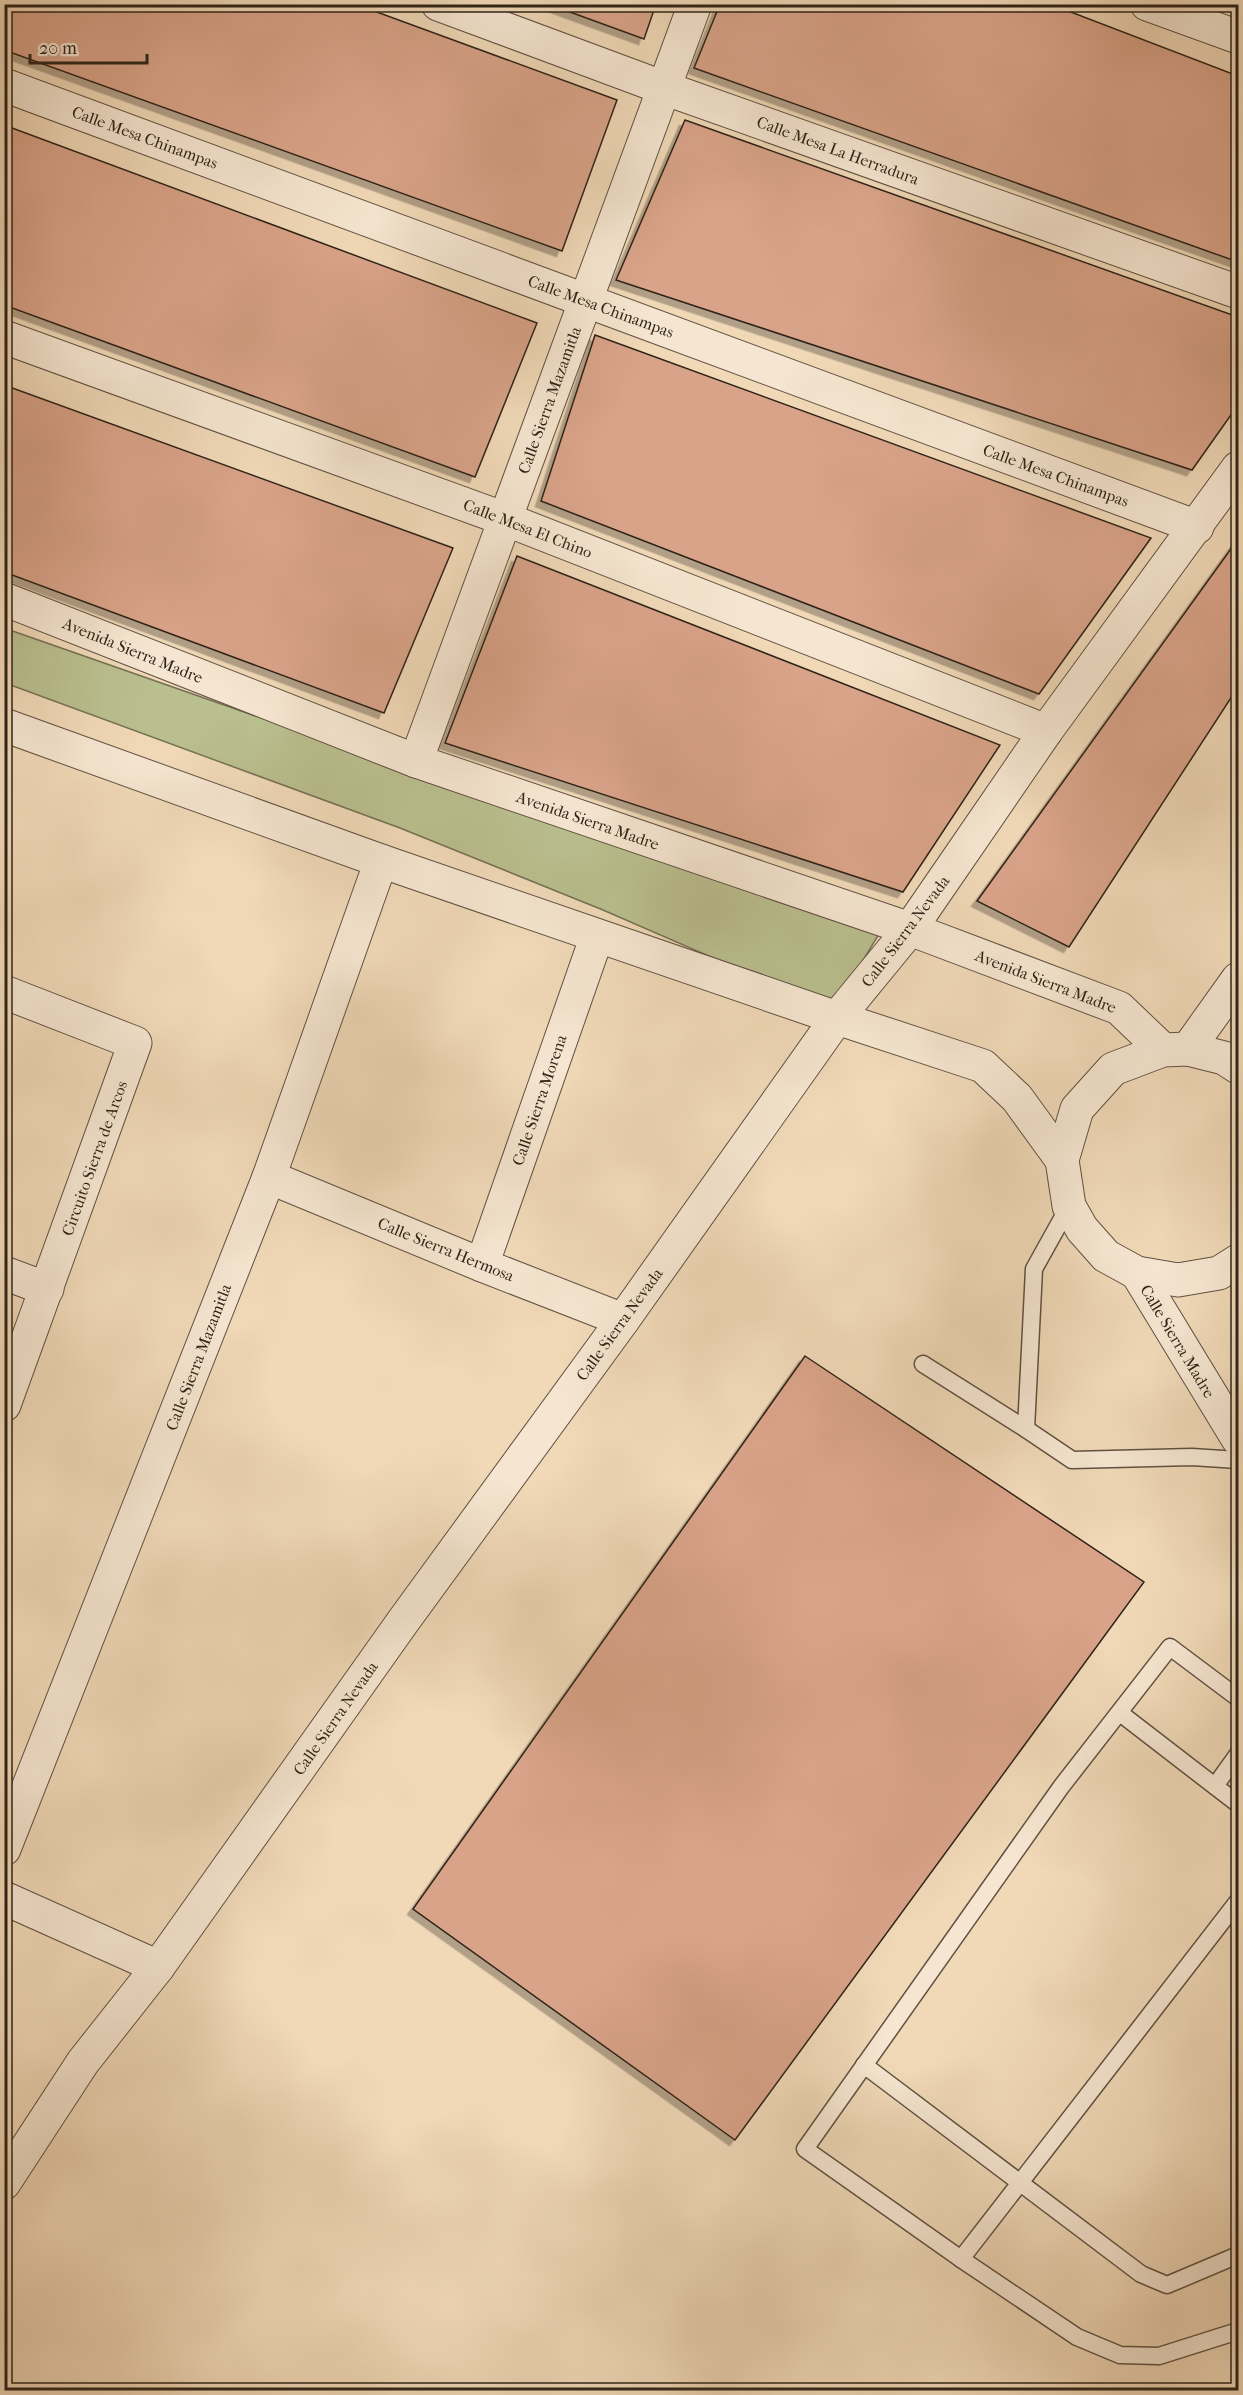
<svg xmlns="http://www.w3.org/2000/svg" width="1243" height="2395" viewBox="0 0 1243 2395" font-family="'IM FELL French Canon',serif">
<defs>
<filter id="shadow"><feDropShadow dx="-5.5" dy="5.5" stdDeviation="0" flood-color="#0004"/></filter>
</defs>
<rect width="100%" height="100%" fill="#f1d9b8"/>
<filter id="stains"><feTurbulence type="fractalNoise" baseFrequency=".00333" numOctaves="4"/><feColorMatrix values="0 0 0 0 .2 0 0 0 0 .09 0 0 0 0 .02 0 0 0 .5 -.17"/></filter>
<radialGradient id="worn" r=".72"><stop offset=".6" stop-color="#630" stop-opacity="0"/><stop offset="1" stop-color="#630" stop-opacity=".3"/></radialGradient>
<!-- green -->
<path fill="#babf8f" stroke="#747254" stroke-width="1.5" d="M4,628L879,934L833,1010L603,910L400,828L5,683Z"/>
<!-- building -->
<g fill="#d9a389" stroke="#2e2419" stroke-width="1.5" filter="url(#shadow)">
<path d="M4,4H355L617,100L562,251L4,50Z"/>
<path d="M548,4H656L644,39Z"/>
<path d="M720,4H1050L1238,76V262L694,68Z"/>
<path d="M685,120L1238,317V405L1192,470L616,280Z"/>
<path d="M4,125L537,323L475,477L4,305Z"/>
<path d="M595,335L1151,538L1039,694L541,501Z"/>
<path d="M4,385L453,548L384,713L4,572Z"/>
<path d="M1238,539V687L1069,947L977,901Z"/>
<path d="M517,556L1000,745L903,892L445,743Z"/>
<path d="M805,1356L1144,1582L735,2140L413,1909Z"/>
</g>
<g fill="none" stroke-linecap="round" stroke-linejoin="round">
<!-- service casing -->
<g stroke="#5f5141" stroke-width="19">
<g id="service">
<path d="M1069,1206L1034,1269L1026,1429L1072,1460L1192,1457L1238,1460"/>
<path d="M923,1364L1026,1429"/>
<path d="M1238,1698L1170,1647L1061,1787L805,2149L961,2259L1077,2337L1120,2355L1159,2356L1238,2331"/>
<path d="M1120,1713L1238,1804"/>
<path d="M1215,1786L1238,1754"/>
<path d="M864,2065L1141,2274L1167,2285L1238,2255"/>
<path d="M961,2259L1238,1901"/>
</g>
</g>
<!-- minor casing -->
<g stroke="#5f5141" stroke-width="35">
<g id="minor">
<path d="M438,4L664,88L1238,292"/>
<path d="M1147,4L1238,37"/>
<path d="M4,85L1197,527"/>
<path d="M4,337L505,519L1046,731"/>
<path d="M416,761L695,4"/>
<path d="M4,992L135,1043L4,1405"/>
<path d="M269,1177L482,1265L623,1320"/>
<path d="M482,1265L597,936"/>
<path d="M4,1273L47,1289"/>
<path d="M4,1849L269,1177L381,861"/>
<path d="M4,1898L158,1967"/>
<path d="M4,2183L83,2062L158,1967L404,1620L623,1320L837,1018L910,929L1046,731L1238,468"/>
</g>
</g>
<!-- tertiary casing -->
<g stroke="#5f5141" stroke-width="35">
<g id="tertiary">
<path d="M4,599L416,761L910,929L1119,1008L1163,1050"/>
<path d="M4,725L381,861L837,1018L983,1066L1017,1098L1062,1160"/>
<path d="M1188,1049L1238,979"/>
<path d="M1238,1067L1224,1058L1188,1049L1163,1050L1113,1069L1077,1109L1062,1160L1069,1206L1082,1229L1106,1256L1137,1273L1178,1280L1219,1273L1238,1261"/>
<path d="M1137,1273L1238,1439"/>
</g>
</g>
<!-- service -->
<use href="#service" stroke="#f6e6d1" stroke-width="16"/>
<!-- minor -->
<use href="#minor" stroke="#f6e6d1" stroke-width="33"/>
<!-- tertiary -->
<use href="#tertiary" stroke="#f6e6d1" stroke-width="33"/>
</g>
<g text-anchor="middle" stroke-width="5" stroke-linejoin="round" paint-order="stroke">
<!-- street labels -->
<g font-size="16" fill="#2e2419" stroke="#f6e6d1">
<text transform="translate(145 137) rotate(20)" y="6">Calle Mesa Chinampas</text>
<text transform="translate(838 150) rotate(20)" y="6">Calle Mesa La Herradura</text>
<text transform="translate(601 306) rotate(20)" y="6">Calle Mesa Chinampas</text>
<text transform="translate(549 400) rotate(-70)" y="6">Calle Sierra Mazamitla</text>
<text transform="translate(1056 475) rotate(20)" y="6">Calle Mesa Chinampas</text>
<text transform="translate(528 528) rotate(21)" y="6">Calle Mesa El Chino</text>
<text transform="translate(133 650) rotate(22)" y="6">Avenida Sierra Madre</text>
<text transform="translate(588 820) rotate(19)" y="6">Avenida Sierra Madre</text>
<text transform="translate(905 931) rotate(-53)" y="6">Calle Sierra Nevada</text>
<text transform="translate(1046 981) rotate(21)" y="6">Avenida Sierra Madre</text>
<text transform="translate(539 1100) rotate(-71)" y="6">Calle Sierra Morena</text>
<text transform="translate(94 1158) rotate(-70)" y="6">Circuito Sierra de Arcos</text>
<text transform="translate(446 1249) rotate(22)" y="6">Calle Sierra Hermosa</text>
<text transform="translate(619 1324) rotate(-54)" y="6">Calle Sierra Nevada</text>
<text transform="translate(1178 1341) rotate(59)" y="6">Calle Sierra Madre</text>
<text transform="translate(198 1357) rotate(-69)" y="6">Calle Sierra Mazamitla</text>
<text transform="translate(335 1718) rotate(-55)" y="6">Calle Sierra Nevada</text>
</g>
</g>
<!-- margin -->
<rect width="1243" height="2395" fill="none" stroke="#f1d9b8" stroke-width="24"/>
<rect x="6" y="6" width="1231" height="2383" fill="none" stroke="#2e2419" stroke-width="3"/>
<rect x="12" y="12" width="1219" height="2371" fill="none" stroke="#2e2419" stroke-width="1.5"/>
<!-- scale -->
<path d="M30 54v9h117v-9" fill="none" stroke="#2e2419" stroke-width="3"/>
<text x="39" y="54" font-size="18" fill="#2e2419" stroke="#f6e6d1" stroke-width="4.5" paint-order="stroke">20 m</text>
<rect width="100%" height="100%" filter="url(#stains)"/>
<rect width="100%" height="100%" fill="url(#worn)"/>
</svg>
